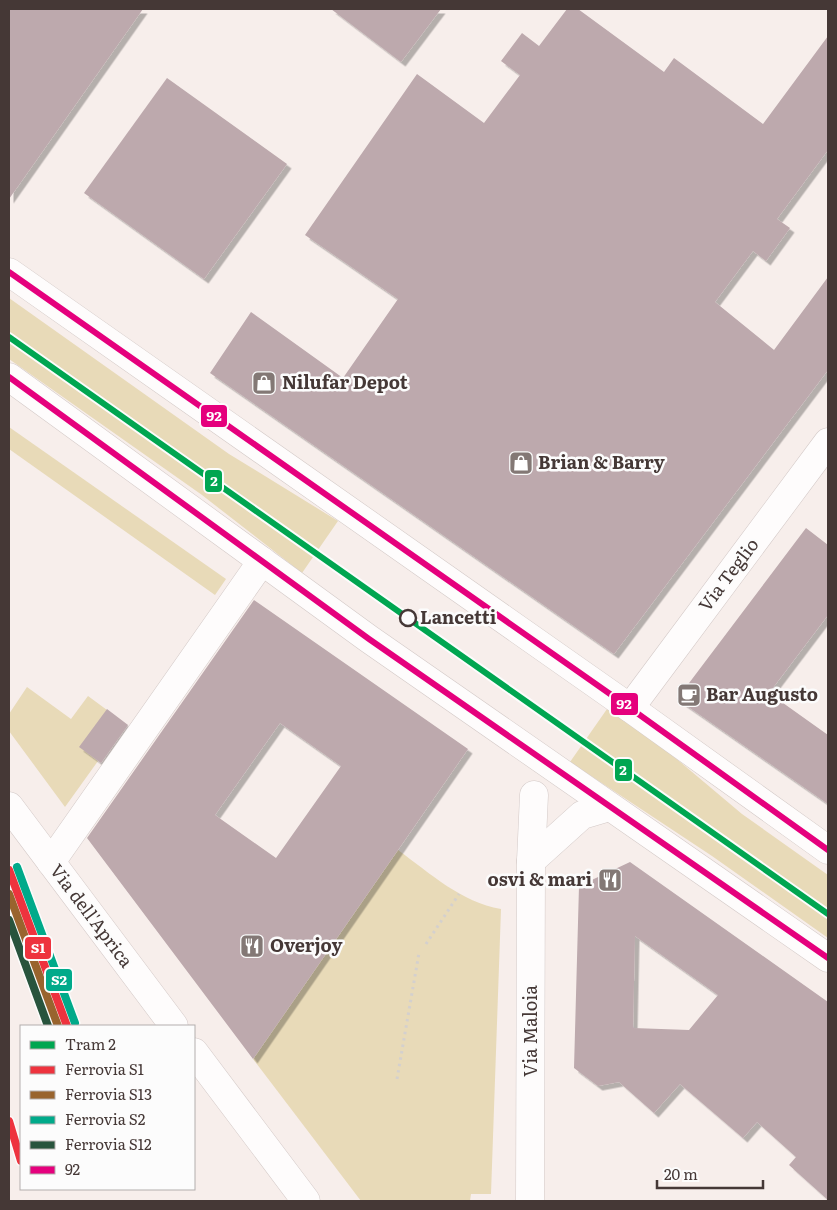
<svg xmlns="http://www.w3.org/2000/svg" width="837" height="1210" viewBox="0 0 837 1210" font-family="Literata,serif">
<defs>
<filter id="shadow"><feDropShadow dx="4.5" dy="4.5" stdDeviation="0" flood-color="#0004"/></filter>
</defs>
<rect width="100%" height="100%" fill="#f7eeeb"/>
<!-- green -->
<g fill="#e8dab8">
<path d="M9,298L229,454L338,521L302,573L202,495L9,359Z"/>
<path d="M9,427L226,579L215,595L9,449Z"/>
<path d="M27,687L71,719L88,696L107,710L80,747L98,761L65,807L9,731V714Z"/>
<path d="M607,709L660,745L742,814L828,875V938L712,856L570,762Z"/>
<path d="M398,850C431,874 461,902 501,909L491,1194H471L470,1201H361L253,1059Z"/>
</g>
<!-- building -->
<g fill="#bda9ad" fill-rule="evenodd" filter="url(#shadow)">
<path d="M9,9H143L9,199Z"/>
<path d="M331,9H441L401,62Z"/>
<path d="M567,9H578L664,72L674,58L763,124L828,36V150L777,219L790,228L766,261L753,251L715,302L774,350L828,277V370L614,654L210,373L251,312L343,378L398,299L305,235L417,74L484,123L520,75L501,61L522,33L539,46Z"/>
<path d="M167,78L287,164L204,279L84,193Z"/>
<path d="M806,528L828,545V615L769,693L828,735V804L677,699Z"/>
<path d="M254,600L468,749L253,1059L87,838ZM280,723L341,766L276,858L215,815Z"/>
<path d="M107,709L128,725L101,763L79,747Z"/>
<path d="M630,862L828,1002V1200L789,1165L796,1157L757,1122L743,1138L680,1084L654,1113L619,1082L598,1086L574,1068L579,886ZM635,936L718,995L689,1030L633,1028Z"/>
</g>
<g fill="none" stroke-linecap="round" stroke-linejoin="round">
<!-- minor casing -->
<g stroke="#d3c9c7" stroke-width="29">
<g id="minor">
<path d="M630,708L828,442"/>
<path d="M9,806L174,1026"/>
<path d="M531,861L582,815L609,807"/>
<path d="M51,862L262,561"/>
<path d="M194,1052L306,1201"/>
<path d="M530,1201L531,861L534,795"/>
</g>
</g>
<!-- major casing -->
<g stroke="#d3c9c7" stroke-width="29">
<g id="major">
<path d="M9,272L630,708L828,850"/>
<path d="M9,377L369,639L828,958"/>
</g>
</g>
<!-- path -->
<g stroke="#d4d0ce" stroke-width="3" stroke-dasharray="2.5 4" stroke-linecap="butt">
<path d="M426,944L459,894"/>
<path d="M397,1079L419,953"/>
<path d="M481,1201V1200"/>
</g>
<!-- minor -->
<use href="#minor" stroke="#fefcfc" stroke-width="28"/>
<!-- major -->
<use href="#major" stroke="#fefcfc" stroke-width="28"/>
<!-- bus-1 casing -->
<g stroke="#fcfcfc" stroke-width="10">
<g id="bus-1">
<path d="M9,272L630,708L828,850"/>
<path d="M9,377L369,639L828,958"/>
</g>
</g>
<!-- bus-1 -->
<use href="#bus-1" stroke="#e5007d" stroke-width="6"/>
<!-- rail-1 casing -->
<g stroke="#fcfcfc" stroke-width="11">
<g id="rail-1">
<path d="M9,870L67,1026"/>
<path d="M9,1121L21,1161"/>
</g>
</g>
<!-- rail-2 casing -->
<g stroke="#fcfcfc" stroke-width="11">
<path id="rail-2" d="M9,894L58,1026"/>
</g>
<!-- rail-3 casing -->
<g stroke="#fcfcfc" stroke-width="11">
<path id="rail-3" d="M17,867L75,1023"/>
</g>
<!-- rail-4 casing -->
<g stroke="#fcfcfc" stroke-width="11">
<path id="rail-4" d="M9,920L48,1026"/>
</g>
<!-- rail-1 -->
<use href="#rail-1" stroke="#ee333e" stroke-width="8"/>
<!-- rail-2 -->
<use href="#rail-2" stroke="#99642e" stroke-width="8"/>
<!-- rail-3 -->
<use href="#rail-3" stroke="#00aa8a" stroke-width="8"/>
<!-- rail-4 -->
<use href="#rail-4" stroke="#28543d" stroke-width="8"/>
<!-- tram-1 casing -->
<g stroke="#fcfcfc" stroke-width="10">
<path id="tram-1" d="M9,337L828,914"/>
</g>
<!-- tram-1 -->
<use href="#tram-1" stroke="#00a651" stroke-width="6"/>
</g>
<!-- icons -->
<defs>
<g id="shop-square" transform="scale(1.25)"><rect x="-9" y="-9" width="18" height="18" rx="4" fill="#837875" stroke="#fcfcfc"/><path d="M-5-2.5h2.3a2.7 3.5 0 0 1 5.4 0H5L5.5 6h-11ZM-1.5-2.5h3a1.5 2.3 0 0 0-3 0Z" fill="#fff"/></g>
<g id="cafe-square" transform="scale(1.25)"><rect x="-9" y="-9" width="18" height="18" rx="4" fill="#837875" stroke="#fcfcfc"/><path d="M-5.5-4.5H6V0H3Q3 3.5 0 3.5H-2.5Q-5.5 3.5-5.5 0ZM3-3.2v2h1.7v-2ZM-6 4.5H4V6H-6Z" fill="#fff"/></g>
<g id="restaurant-square" transform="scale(1.25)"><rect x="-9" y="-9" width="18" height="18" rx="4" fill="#837875" stroke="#fcfcfc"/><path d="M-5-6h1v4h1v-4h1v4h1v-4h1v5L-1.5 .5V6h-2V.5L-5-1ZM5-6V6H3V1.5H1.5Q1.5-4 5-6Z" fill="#fff"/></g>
</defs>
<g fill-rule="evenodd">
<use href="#shop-square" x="264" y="383"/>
<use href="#shop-square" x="521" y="463"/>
<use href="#cafe-square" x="689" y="695"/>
<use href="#restaurant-square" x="610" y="880"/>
<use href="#restaurant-square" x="252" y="946"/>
</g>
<!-- markers -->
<circle fill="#fcfcfc" stroke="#453836" stroke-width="2.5" cx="408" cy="618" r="8"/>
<g text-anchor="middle" stroke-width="5" stroke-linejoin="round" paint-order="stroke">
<!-- poi labels -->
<g font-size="18" font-weight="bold" fill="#453836" stroke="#fcfcfc" text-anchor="start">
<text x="282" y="389">Nilufar Depot</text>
<text x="538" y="469">Brian &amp; Barry</text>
<text x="706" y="701">Bar Augusto</text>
<text x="592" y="886" text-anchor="end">osvi &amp; mari</text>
<text x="270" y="952">Overjoy</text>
</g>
<!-- street labels -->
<g font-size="18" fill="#453836" stroke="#fcfcfc">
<text transform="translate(729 575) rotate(-53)" y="6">Via Teglio</text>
<text transform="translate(91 916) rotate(53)" y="6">Via dell'Aprica</text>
<text transform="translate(531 1031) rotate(-90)" y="6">Via Maloia</text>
</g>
<!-- stop labels -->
<g font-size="18" font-weight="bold" fill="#453836" stroke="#fcfcfc" text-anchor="start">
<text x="420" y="624">Lancetti</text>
</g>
</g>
<g stroke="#fcfcfc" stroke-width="2">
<rect x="200" y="404" width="28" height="24" rx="5" fill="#e5007d"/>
<rect x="204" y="469" width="19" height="24" rx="5" fill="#00a651"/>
<rect x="610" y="692" width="29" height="24" rx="5" fill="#e5007d"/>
<rect x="614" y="758" width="19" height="24" rx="5" fill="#00a651"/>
<rect x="24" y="936" width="28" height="24" rx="5" fill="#ee333e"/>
<rect x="45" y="968" width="28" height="24" rx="5" fill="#00aa8a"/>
</g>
<g font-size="14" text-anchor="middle" font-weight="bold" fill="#fff">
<text x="214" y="421">92</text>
<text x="214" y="486">2</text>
<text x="624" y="709">92</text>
<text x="623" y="775">2</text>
<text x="38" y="953">S1</text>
<text x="59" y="985">S2</text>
</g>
<!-- border -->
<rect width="837" height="1210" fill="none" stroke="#453836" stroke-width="20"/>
<!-- legend -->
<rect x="20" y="1025" width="175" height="165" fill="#fcfcfc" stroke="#b3aead"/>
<rect x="30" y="1041" width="25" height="8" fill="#00a651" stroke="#b3aead"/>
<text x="65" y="1050" font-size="15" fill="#453836">Tram 2</text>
<rect x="30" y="1066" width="25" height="8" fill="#ee333e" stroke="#b3aead"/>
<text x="65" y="1075" font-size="15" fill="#453836">Ferrovia S1</text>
<rect x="30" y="1091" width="25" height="8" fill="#99642e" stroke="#b3aead"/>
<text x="65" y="1100" font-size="15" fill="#453836">Ferrovia S13</text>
<rect x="30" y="1116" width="25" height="8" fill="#00aa8a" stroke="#b3aead"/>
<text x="65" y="1125" font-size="15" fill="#453836">Ferrovia S2</text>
<rect x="30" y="1141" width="25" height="8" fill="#28543d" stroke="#b3aead"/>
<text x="65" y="1150" font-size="15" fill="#453836">Ferrovia S12</text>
<rect x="30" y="1166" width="25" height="8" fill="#e5007d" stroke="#b3aead"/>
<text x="65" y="1175" font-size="15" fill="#453836">92</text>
<!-- scale -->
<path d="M657 1180v8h106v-8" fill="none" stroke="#453836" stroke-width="2.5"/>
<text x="664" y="1180" font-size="15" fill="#453836" stroke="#fcfcfc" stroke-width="4" paint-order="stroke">20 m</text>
</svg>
